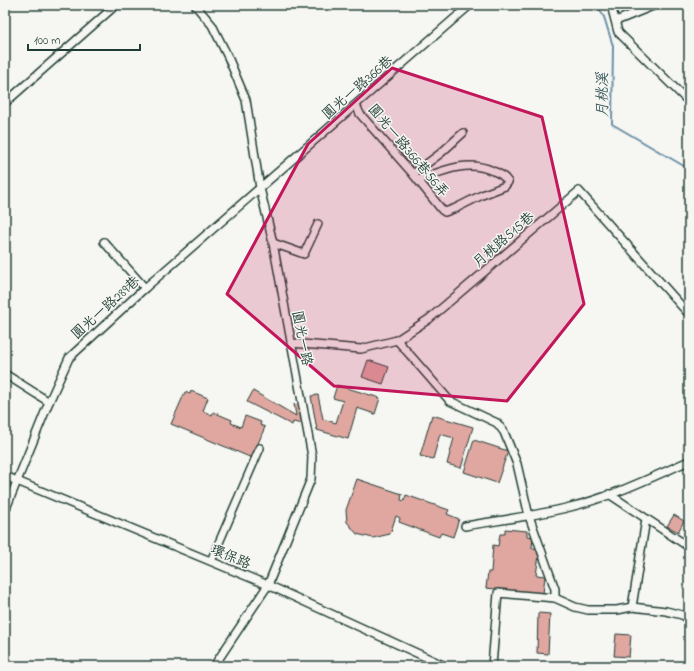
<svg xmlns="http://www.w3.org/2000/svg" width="694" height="671" viewBox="0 0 694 671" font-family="'Indie Flower','LXGW WenKai TC',sans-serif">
<rect width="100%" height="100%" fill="#f6f6f2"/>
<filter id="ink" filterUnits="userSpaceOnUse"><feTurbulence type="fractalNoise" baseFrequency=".025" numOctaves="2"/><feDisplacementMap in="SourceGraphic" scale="8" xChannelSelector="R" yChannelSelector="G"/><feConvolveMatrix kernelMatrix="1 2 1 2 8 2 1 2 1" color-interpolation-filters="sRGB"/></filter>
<g filter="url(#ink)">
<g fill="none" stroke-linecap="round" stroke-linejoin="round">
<!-- stream -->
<path stroke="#6990a7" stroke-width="2" d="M597,5L604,17L613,46L612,124L689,169"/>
</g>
<!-- building -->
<g fill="#e0a6a0" stroke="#1f3d34">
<path d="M368,360L389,367L383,384L362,377Z"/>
<path d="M337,385L380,398L375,414L357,408L348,439L317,430L311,396L318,395L323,419L336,423L343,401L333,398Z"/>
<path d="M191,391L208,398L203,411L212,415L213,412L232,420L231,423L241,427L245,416L261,422L260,425L265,427L252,458L171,424L185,392L190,394Z"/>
<path d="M253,391L296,416L294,404L299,406L303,424L293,422L292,425L247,402Z"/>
<path d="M432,415L473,427L461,468L447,464L454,438L440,434L433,459L420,456Z"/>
<path d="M474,440L508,451L497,483L464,472Z"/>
<path d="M357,479L402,494L401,500L404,501L406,495L449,510L447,514L459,519L453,537L441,533L439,537L399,522L400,518L396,516L390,534L373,538L357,534L347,522L346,510Z"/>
<path d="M674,515L684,521L678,532L667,526Z"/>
<path d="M505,529L527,531V536L533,537L532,548L540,549L536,575L545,576L543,594L486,588L488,572H491L493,545L498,546L500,534H505Z"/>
<path d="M538,613L550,614L548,654L537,653Z"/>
<path d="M616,634L631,635L629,657L614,656Z"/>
<path d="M540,663L583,664V666H540Z"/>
<path d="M583,664L626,665V666H583Z"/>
</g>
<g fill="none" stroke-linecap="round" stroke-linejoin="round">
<!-- minor casing -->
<g stroke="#1f3d34" stroke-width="10">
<g id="minor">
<path d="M195,5L212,25L228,57L246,100L260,188L273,243L312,456L311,479L268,585L214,666"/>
<path d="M611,5L618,32L689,102"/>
<path d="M616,21L655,5"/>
<path d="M5,103L116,5"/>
<path d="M356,105L360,114L413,174L442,210L445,212L456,208L482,195L505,186L508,182C504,176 500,173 493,171C468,159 442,171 418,180"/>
<path d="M413,174L441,153L463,133"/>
<path d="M104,242L145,288"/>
<path d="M273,243L304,254L318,224"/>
<path d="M397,340L450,401L497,423L504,432L517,464L529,516L555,589V598"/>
<path d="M291,343L361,349L397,340L429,319L579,191L686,311L689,313"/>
<path d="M5,374L49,402"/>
<path d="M5,476L268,585L445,666"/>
<path d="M609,494L689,547"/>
<path d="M5,511L49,402L69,358L145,288L470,5"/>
<path d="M465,526C500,520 535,516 570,507C611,497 650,478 689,461"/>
<path d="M211,561L260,448"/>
<path d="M632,607L646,519"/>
<path d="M492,666L498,593L555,598L575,607L588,610H617L632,607L666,611L682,615L689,619"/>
</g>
</g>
<!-- minor -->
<use href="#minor" stroke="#f6f6f2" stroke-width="7"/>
</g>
</g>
<!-- marked area -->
<path fill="#c2185b" fill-opacity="0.2" stroke="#c2185b" stroke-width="3" stroke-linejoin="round" d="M392,68L542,117L584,304L507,401L334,386L227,294L308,144Z"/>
<g text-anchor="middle" stroke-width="3" stroke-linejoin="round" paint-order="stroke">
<!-- street labels -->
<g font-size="14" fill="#1f3d34" stroke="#f6f6f2">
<text transform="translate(357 87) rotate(-41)" y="5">圓光一路366巷</text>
<text transform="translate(409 150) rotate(50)" y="5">圓光一路366巷56弄</text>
<text transform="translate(503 239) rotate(-41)" y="5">月桃路515巷</text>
<text transform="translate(105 307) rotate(-42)" y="5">圓光一路289巷</text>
<text transform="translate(303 338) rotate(79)" y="5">圓光一路</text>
<text transform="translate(231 556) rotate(23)" y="5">環保路</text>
</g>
<!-- water labels -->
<g font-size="15" font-style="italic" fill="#38595a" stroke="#f6f6f2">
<text transform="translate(602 95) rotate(-90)" y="5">月桃溪</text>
</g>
</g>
<!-- margin -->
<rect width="694" height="671" fill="none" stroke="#f6f6f2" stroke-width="20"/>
<rect x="10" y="10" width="674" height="651" fill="none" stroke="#1f3d34" stroke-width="1.5" filter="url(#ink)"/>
<!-- scale -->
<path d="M28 44v6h112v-6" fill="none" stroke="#1f3d34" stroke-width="2"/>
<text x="34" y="44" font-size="12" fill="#1f3d34" stroke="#f6f6f2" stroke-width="3" paint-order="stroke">100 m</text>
</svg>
